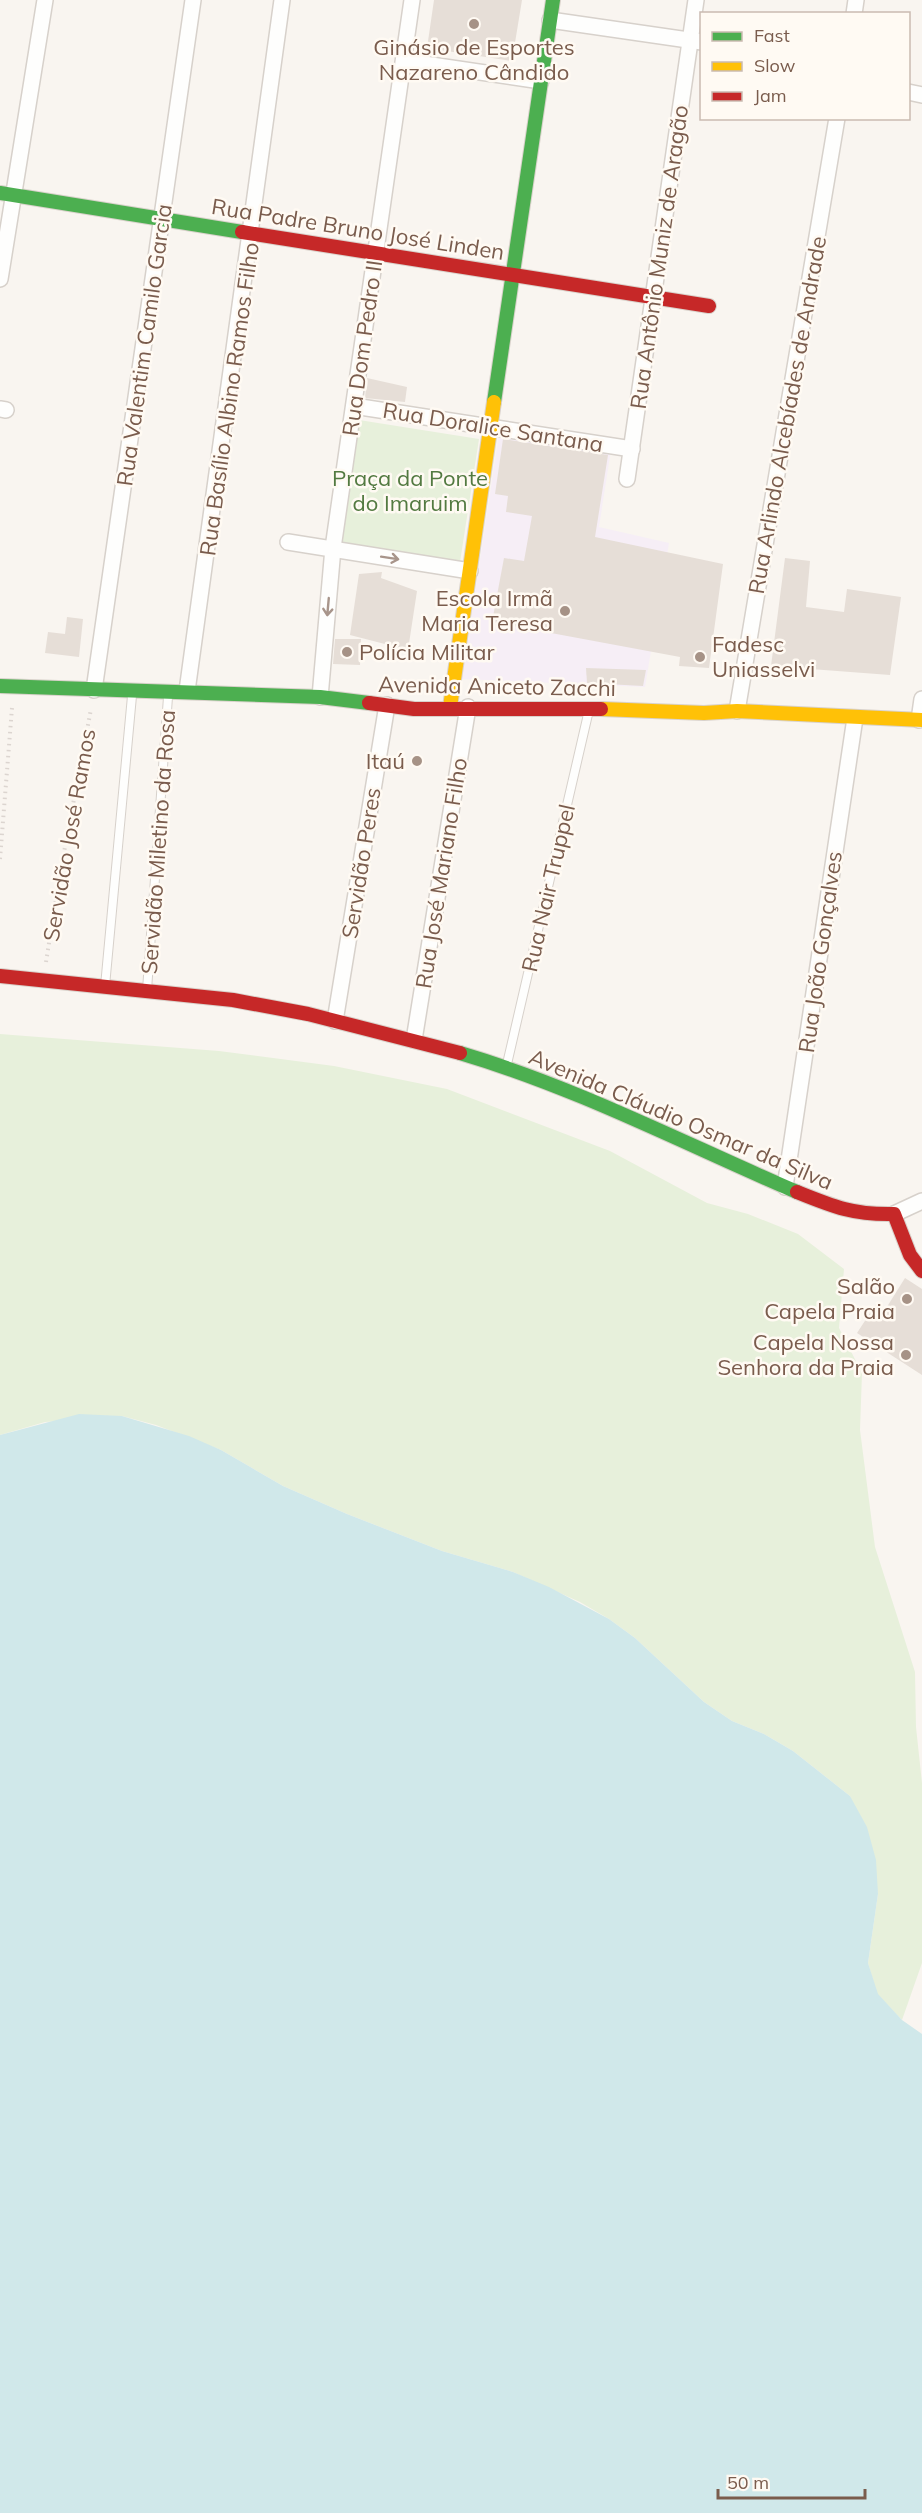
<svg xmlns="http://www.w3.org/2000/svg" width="922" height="2513" viewBox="0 0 922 2513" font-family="Mulish,sans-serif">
<rect width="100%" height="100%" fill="#f9f5f0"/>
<!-- education -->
<path fill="#f6eef6" d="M499,434L611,450L599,527L669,543L645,687L462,679Z"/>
<!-- green -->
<g fill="#e7f0db">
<path d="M359,420L479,439L460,562L341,543Z"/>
<path d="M0,1034L219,1051L334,1066L447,1089L610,1151L707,1203L748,1214L798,1234L844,1269L839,1328L862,1373L860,1430L875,1547L915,1672L916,1727L922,1783V1963L902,2020L877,1994L868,1963L878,1894L850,1796L793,1751L764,1734L732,1721L704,1702L635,1638L609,1619L580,1602L513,1572L442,1551L347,1514L283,1486L221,1450L156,1425L122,1416L45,1422L0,1435Z"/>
</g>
<!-- water -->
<path fill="#d0e8ea" d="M79,1414L122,1416L189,1436L221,1450L283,1486L347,1514L442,1551L513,1572L549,1587L609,1619L635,1638L704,1702L732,1721L764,1734L793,1751L850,1796L867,1827L876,1860L878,1894L868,1963L878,1994L902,2020L922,2034V2513H0V1435Z"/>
<!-- building -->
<g fill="#e6ded7">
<path d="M434,0H522L512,61L427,48Z"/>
<path d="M367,378L407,387L405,402L365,398Z"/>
<path d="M503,439L608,455L595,537L723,564L709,668L679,666L680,657L492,622L504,558L524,561L532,516L506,512L508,496L495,494Z"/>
<path d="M785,558L810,561L806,607L844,612L847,589L901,597L890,675L771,666Z"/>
<path d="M382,572L381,578L417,591L408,650L350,635L359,574Z"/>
<path d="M67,617L83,619L79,657L45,653L48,632L65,634Z"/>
<path d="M335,639H361L360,665L333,664Z"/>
<path d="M586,668L646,670L643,686L587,683Z"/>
<path d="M905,1278L922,1289V1375L857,1333L876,1304L885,1310Z"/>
</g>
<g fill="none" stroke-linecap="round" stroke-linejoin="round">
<!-- lane casing -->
<g stroke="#d7d1cb" stroke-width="10">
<g id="lane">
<path d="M105,986L132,696"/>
<path d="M147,990L168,697"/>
<path d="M507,1064L589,710"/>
</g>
</g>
<!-- street casing -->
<g stroke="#d7d1cb" stroke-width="18">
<g id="street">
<path d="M854,14L856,0"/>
<path d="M550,20L702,42"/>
<path d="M404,61L541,81"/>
<path d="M908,92L922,95"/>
<path d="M0,279L45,0"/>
<path d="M354,406L632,449"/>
<path d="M0,409L6,410"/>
<path d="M627,479L696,0"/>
<path d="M288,542L470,571"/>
<path d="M94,690L193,0"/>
<path d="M187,691L282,0"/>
<path d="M320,697L333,548L412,0"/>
<path d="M737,711L837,118"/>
<path d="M919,720L922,699"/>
<path d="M335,1021L387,705"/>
<path d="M414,1040L468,707"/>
<path d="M785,1187L855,718"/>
<path d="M894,1214L922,1201"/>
</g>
</g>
<!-- fast casing -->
<g stroke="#d9d2cb" stroke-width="16">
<g id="fast">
<path d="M0,193L242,232"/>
<path d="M494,402L553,0"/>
<path d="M0,686L320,697L369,703"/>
<path d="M460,1053C578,1088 685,1144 797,1192"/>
</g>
</g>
<!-- slow casing -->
<g stroke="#d9d2cb" stroke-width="16">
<g id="slow">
<path d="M450,707L494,402"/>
<path d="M601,709L704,713L737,711L922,720"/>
</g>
</g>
<!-- jam casing -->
<g stroke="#d9d2cb" stroke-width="16">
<g id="jam">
<path d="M242,232L709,306"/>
<path d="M369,703L414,709H601"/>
<path d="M0,976L233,1000L308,1014L460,1053"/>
<path d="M797,1192C834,1207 854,1215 894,1214L910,1255L922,1271"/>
</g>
</g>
<!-- path -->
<g stroke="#dcd5d0" stroke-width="4" stroke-dasharray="1.5 4.5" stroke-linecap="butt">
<path d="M0,859L12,708"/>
<path d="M46,962L61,868L91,709"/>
</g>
<!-- lane -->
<use href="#lane" stroke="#fefefd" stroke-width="8"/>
<!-- street -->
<use href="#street" stroke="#fefefd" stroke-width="15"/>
<!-- fast -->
<use href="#fast" stroke="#4caf50" stroke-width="14"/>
<!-- slow -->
<use href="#slow" stroke="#ffc107" stroke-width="14"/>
<!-- jam -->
<use href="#jam" stroke="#c62828" stroke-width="14"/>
</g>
<!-- one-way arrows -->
<defs><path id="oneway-shaft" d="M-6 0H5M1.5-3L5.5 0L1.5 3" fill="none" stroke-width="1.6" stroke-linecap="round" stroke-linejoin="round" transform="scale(1.5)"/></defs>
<g stroke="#a8958b">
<use href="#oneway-shaft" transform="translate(390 558) rotate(9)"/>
<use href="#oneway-shaft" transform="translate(328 607) rotate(95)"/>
</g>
<!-- markers -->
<g fill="#a69286" stroke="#fffaf3" stroke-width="2">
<circle cx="474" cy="24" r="6"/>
<circle cx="565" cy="611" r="6"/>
<circle cx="347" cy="652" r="6"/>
<circle cx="700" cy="657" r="6"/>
<circle cx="417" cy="761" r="6"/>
<circle cx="907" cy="1299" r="6"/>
<circle cx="906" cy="1355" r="6"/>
</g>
<g text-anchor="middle" stroke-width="5" stroke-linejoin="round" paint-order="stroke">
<!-- poi labels -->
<g font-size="22" fill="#7a5c4d" stroke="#fffaf3" text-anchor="end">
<text x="474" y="55" text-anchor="middle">Ginásio de Esportes<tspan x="474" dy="25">Nazareno Cândido</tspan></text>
<text x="553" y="606">Escola Irmã<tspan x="553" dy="25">Maria Teresa</tspan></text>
<text x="712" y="652" text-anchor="start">Fadesc<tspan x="712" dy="25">Uniasselvi</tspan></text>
<text x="359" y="660" text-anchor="start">Polícia Militar</text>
<text x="405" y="769">Itaú</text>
<text x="895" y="1294">Salão<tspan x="895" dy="25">Capela Praia</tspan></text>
<text x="894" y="1350">Capela Nossa<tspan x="894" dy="25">Senhora da Praia</tspan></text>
</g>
<!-- street labels -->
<g font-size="22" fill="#7a5c4d" stroke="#fffaf3">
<text transform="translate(358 229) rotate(9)" y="8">Rua Padre Bruno José Linden</text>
<text transform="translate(659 257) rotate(-82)" y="8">Rua Antônio Muniz de Aragão</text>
<text transform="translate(144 345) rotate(-82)" y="8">Rua Valentim Camilo Garcia</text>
<text transform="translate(362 348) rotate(-82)" y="8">Rua Dom Pedro II</text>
<text transform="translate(229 399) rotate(-82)" y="8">Rua Basílio Albino Ramos Filho</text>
<text transform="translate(787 415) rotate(-80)" y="8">Rua Arlindo Alcebíades de Andrade</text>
<text transform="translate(493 427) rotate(9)" y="8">Rua Doralice Santana</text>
<text transform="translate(497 686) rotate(1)" y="8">Avenida Aniceto Zacchi</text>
<text transform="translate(69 835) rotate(-80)" y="8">Servidão José Ramos</text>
<text transform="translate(158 842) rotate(-86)" y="8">Servidão Miletino da Rosa</text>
<text transform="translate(361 863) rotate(-81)" y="8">Servidão Peres</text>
<text transform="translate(441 873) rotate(-81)" y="8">Rua José Mariano Filho</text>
<text transform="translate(548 888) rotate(-77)" y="8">Rua Nair Truppel</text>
<text transform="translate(820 952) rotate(-82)" y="8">Rua João Gonçalves</text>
<text transform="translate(681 1119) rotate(23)" y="8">Avenida Cláudio Osmar da Silva</text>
</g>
<!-- park labels -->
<g font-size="22" fill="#537a41" stroke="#fffaf3">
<text x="410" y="486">Praça da Ponte<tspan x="410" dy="25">do Imaruim</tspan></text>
</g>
</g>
<!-- legend -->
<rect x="700" y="12" width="210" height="108" fill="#fffaf3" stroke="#cabbb1" stroke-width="1.5"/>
<rect x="712" y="32" width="30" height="9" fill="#4caf50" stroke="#cabbb1" stroke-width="1.5"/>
<text x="754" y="42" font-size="18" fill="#7a5c4d">Fast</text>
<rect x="712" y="62" width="30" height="9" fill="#ffc107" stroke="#cabbb1" stroke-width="1.5"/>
<text x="754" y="72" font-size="18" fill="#7a5c4d">Slow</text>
<rect x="712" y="92" width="30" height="9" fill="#c62828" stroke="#cabbb1" stroke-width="1.5"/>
<text x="754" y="102" font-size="18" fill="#7a5c4d">Jam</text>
<!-- scale -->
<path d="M718 2489v9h147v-9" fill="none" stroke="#7a5c4d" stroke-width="3"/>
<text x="727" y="2489" font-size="18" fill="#7a5c4d" stroke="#fffaf3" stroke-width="4.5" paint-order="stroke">50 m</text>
</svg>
